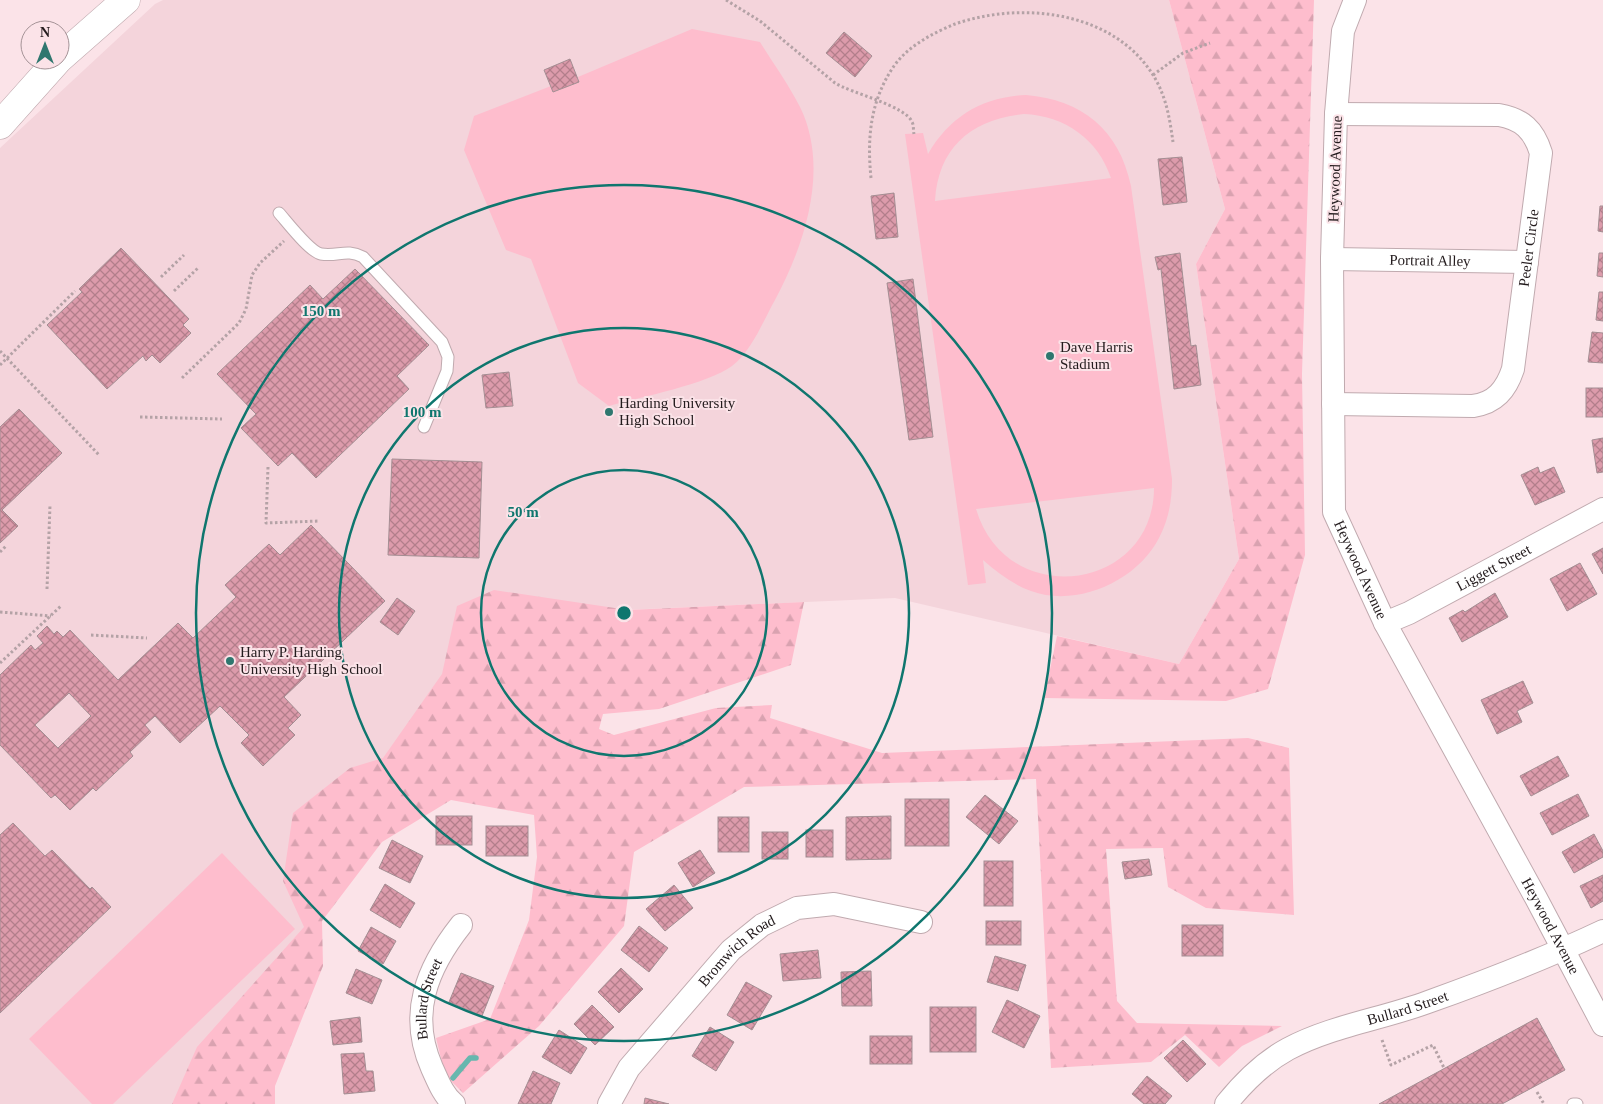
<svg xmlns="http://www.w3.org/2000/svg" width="1603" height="1104" viewBox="0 0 1603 1104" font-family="Georgia,serif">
<defs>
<pattern id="forest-firs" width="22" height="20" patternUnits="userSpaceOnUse" patternTransform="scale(1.25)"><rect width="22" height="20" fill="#febdcd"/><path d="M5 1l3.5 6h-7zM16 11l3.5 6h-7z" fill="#d9a2b0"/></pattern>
<pattern id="building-cross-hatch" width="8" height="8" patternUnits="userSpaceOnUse" patternTransform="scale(1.25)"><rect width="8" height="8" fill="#dc9bab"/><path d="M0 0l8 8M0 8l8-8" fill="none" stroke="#b27e8b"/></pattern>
</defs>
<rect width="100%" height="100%" fill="#fbe3e8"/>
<!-- built -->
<path fill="#f4d4db" d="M163,0H1169L1225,209L1196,264L1239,559L1179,664L895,598L512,615L382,781L243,1104H0V148L155,4Z"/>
<!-- green -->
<g fill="#febdcd" fill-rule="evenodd">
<path d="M692,29L760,42C773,63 789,85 800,107C830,168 805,244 775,300C763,321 752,351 732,366C708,384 640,397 609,406L578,383L531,259L506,250L464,150L474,116L551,86L553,92L579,82L578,77Z"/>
<path d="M1026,95C1082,100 1119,129 1131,186L1172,479C1172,500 1169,519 1159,538C1137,581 1077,608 1031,591C1012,584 998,573 983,560L986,583L968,585L905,134L923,133L928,154C950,116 983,97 1026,95ZM1024,114C1065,116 1098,139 1111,178L935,201C938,147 972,119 1024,114ZM1154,488C1154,591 1007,612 976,509Z"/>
<path d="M222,853L295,929L113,1104H92L29,1039Z"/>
</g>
<!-- forest -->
<g fill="url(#forest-firs)">
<path d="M1169,0H1314L1302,374L1305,555L1268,689L1226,701L1044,698L1057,636L1179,664L1239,559L1196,264L1225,209Z"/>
<path d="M494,590L628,610L804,602L791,665L659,709L603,714L599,729L614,735L716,708L772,705L770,718L882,753L1248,738L1289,748L1294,915L1206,908L1168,887L1163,848L1106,849L1117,1001L1137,1023L1282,1026L1242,1046L1219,1067L1185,1035L1151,1062L1051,1068L1036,779L744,787L634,852L624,926L539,1026L463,1093L445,1075L436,1038L490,1019L529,920L537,857L534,815L451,800L382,842L322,921L323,966L275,1086V1104H172L197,1047L304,927L283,881L293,813L350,768L383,758L442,674L457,606Z"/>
</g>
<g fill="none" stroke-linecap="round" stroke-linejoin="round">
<!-- stream -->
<path stroke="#67b7ae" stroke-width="5.5" d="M453,1078L470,1058H476"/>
</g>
<!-- building -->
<g fill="url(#building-cross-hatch)" stroke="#a48e93" fill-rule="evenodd">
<path d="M844,32L872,56L855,77L826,53Z"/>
<path d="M570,59L579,82L553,92L544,70Z"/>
<path d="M1182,157L1187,202L1163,205L1158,159Z"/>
<path d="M894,193L898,237L876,239L871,196Z"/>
<path d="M1600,206H1603V232L1598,231Z"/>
<path d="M121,248L189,319L183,325L191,333L160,363L152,355L146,361L143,356L107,389L47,325L82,292L79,289Z"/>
<path d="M1180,253L1191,346L1196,345L1201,385L1174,389L1161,269L1158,270L1155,257Z"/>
<path d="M1599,253H1603V277L1597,276Z"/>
<path d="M355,269L429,345L397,376L409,389L316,478L292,453L278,466L241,428L256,414L217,374L310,285L323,299Z"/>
<path d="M913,279L933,437L909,440L887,283Z"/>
<path d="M1599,292H1603V321L1596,320Z"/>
<path d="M1592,332L1603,333V363L1588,362Z"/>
<path d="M509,372L513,406L486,408L482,375Z"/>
<rect x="1586" y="388" width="17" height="29"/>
<path d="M19,409L62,453L2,510L18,526L0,543V427Z"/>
<path d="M1603,438V472L1597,473L1592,440Z"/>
<path d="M392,459L482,462L479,558L388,555Z"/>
<path d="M1538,467L1540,473L1554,467L1565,492L1535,505L1521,475Z"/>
<path d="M311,525L385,601L284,697L301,715L288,728L295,735L263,766L241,743L249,735L220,706L180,743L155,716L145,725L151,732L130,752L133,756L96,791L93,788L70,810L55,795L51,798L0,745V675L31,645L35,650L43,643L37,636L47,626L54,634L57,631L63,637L70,630L118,680L178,623L193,638L236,597L225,585L256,556L269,544L280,555ZM69,693L91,716L58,748L35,725Z"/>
<path d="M1603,548V574L1592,554Z"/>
<path d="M1580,563L1597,594L1567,611L1550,579Z"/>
<path d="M1495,593L1508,617L1462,642L1449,618L1463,610L1465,612Z"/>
<path d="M397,598L415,611L398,635L380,622Z"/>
<path d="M1523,681L1533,703L1517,711L1522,722L1497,734L1481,700Z"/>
<path d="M1558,756L1569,776L1531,796L1520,776Z"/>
<path d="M1578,794L1589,816L1552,835L1540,813Z"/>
<path d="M985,795L1018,821L999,844L966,817Z"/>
<rect x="905" y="799" width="44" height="47"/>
<rect x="436" y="816" width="36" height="29"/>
<path d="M891,816V859L846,860V817Z"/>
<rect x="718" y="817" width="31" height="35"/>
<path d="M13,823L45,856L52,850L90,889L92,887L111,907L0,1013V835Z"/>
<rect x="486" y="826" width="42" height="30"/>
<rect x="806" y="830" width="27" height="27"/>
<rect x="762" y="832" width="26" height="27"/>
<path d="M1594,834L1603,851V857L1574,873L1562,852Z"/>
<path d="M392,840L423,856L410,883L379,868Z"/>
<path d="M700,850L715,873L693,887L678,863Z"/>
<path d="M1149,859L1152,875L1125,879L1122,862Z"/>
<rect x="984" y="861" width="29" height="45"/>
<path d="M1603,875V901L1591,908L1580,886Z"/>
<path d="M385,884L415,903L400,928L370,910Z"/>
<path d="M674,885L693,908L665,931L646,909Z"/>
<rect x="986" y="921" width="35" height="24"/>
<rect x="1182" y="925" width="41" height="31"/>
<path d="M639,926L668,948L649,972L621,950Z"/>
<path d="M371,927L396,941L383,964L358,951Z"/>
<path d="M818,950L821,978L783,981L780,954Z"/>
<path d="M995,956L1026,965L1018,991L987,982Z"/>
<path d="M621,968L643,989L619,1013L598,992Z"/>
<path d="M356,969L382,980L372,1004L346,993Z"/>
<path d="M871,971L872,1006H842L841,972Z"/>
<path d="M461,973L494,986L482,1016L449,1002Z"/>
<path d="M746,982L772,996L752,1030L727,1015Z"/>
<path d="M1007,1000L1040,1016L1024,1048L992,1032Z"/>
<path d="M592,1005L614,1027L595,1045L574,1024Z"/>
<rect x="930" y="1007" width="46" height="45"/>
<path d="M360,1017L362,1042L333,1045L330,1021Z"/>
<path d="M1537,1018L1565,1070L1502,1104H1379Z"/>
<path d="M710,1027L734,1042L716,1071L692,1056Z"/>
<path d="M559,1030L587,1048L571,1074L542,1057Z"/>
<rect x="870" y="1036" width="42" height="28"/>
<path d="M1183,1040L1206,1064L1187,1082L1164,1058Z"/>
<path d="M364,1053L366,1071H373L375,1091L344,1094L341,1054Z"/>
<path d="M533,1071L560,1083L551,1104H518Z"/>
<path d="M1147,1076L1172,1096L1165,1104H1144L1132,1094Z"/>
<path d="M645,1098L669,1104H644Z"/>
</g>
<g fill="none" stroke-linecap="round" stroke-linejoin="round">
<!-- lane casing -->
<g stroke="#c0aaaf" stroke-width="13">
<g id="lane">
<path d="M279,213C287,222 310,252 321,254C338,257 346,248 363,257L442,342L448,357L447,371L424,427"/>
<path d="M1573,1104H1577"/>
</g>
</g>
<!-- street casing -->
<g stroke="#c0aaaf" stroke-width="24">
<g id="street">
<path id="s1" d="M1355,0L1343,31L1336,114L1332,259L1334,512L1385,623L1536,898L1603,1025"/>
<path id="s2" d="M1332,259L1527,262"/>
<path id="s3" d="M1333,404L1473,406C1495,403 1506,390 1513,369L1541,153C1534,130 1522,119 1499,115L1336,114"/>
<path id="s4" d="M1385,623L1409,613L1603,509"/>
<path id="s5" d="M454,1104C443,1095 438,1081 432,1068C408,1014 427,968 461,925"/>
<path id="s6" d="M609,1104L629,1068L731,950L762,925L797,908L834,904L921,922"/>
<path id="s7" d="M1226,1104C1243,1083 1264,1062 1288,1049C1331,1026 1382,1019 1428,1002C1487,981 1546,958 1603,931"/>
</g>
</g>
<!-- secondary casing -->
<g stroke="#c0aaaf" stroke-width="29">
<g id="secondary">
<path d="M60,58L126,0"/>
<path d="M0,125L58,60"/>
</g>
</g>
<!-- path -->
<g stroke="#b4a2a6" stroke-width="3" stroke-dasharray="2.5 2.5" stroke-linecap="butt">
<path d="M726,0L760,21L835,83C851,93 906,106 912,122C914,125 913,130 914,134"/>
<path d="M1153,75L1183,53L1210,43"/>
<path d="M871,178C867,138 870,101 894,66C908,46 933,33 955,24C1024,0 1118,12 1156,80C1167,100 1170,121 1173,142"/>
<path d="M161,277L184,255"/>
<path d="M174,291L198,268"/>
<path d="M0,351L100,456"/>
<path d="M0,365L75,291"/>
<path d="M182,378L239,323L246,309L252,275L260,263L284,241"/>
<path d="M140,417L222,419"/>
<path d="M268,467L266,523L319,521"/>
<path d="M0,552L6,546"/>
<path d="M47,589L50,505"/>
<path d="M0,612L51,616"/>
<path d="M91,635L147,638"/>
<path d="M0,663L62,605"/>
<path d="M1382,1040L1391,1065L1433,1045L1444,1068"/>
<path d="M1537,1092L1544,1104"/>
</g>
<!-- lane -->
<use href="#lane" stroke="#fff" stroke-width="11"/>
<!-- street -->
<use href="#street" stroke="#fff" stroke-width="22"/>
<!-- secondary -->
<use href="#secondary" stroke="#fff" stroke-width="28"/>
</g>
<!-- distance rings -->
<g fill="none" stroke="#0f766e" stroke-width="2.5">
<circle cx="624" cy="613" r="143"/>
<circle cx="624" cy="613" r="285"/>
<circle cx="624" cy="613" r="428"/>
</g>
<!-- markers -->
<g fill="#2f776f" stroke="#fbe3e8" stroke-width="2">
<circle cx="1050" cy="356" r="5"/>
<circle cx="609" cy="412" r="5"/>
<circle cx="230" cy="661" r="5"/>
</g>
<g text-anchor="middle" stroke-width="4" stroke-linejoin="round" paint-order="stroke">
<!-- street labels -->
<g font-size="15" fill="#231b1d" stroke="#fbe3e8">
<text transform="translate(1335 169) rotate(-88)" y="5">Heywood Avenue</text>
<text dy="5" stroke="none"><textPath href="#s3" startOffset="320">Peeler Circle</textPath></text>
<text dy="5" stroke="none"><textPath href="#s2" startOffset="98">Portrait Alley</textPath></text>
<text dy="5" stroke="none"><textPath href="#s4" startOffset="122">Liggett Street</textPath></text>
<text dy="5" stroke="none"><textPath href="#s1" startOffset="578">Heywood Avenue</textPath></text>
<text dy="5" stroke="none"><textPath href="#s1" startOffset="982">Heywood Avenue</textPath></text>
<text dy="5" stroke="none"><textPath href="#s6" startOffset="201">Bromwich Road</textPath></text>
<text dy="5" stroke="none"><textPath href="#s5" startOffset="114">Bullard Street</textPath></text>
<text dy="5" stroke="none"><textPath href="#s7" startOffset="210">Bullard Street</textPath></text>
</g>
<!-- poi labels -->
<g font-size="15" fill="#231b1d" stroke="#fbe3e8" text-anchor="start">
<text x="1060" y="352">Dave Harris<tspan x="1060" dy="17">Stadium</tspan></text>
<text x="619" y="408">Harding University<tspan x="619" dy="17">High School</tspan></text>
<text x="240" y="657">Harry P. Harding<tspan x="240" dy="17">University High School</tspan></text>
</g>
</g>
<circle cx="624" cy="613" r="8" fill="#0f766e" stroke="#fbe3e8" stroke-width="2.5"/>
<g font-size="15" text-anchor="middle" font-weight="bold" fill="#0f766e" stroke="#fbe3e8" stroke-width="4" stroke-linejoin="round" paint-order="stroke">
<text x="321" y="316">150 m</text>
<text x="422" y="417">100 m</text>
<text x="523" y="517">50 m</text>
</g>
<!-- north arrow -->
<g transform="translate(45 45)"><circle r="24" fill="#fbe3e8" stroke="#a59397"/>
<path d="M0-4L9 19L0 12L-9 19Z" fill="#2f776f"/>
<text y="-8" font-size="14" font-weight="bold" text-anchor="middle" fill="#231b1d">N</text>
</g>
</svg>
